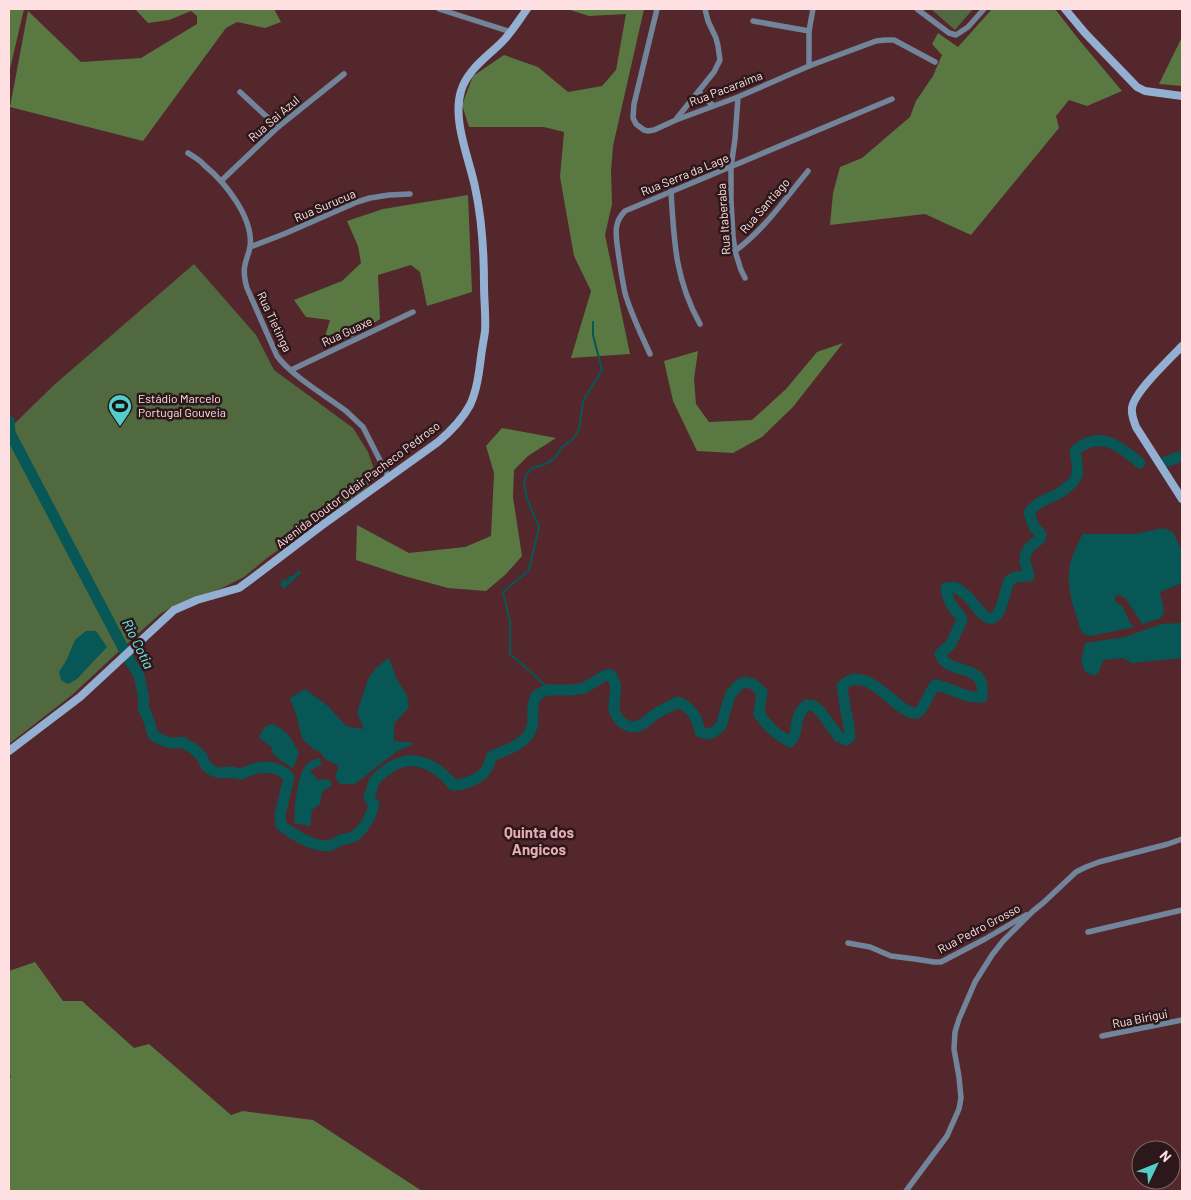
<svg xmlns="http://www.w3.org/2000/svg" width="1191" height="1200" viewBox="0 0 1191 1200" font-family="Barlow,sans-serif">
<rect width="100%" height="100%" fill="#54272d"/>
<!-- green -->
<g fill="#51693e">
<path d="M931,9H973L955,30Z"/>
<path d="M194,264L256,335L274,370L353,428L368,452L376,475L365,489L267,558L244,577L222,588L177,604L160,614L130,641L72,695L9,744V429L54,385Z"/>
</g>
<!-- forest -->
<g fill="#597842">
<path d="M9,9H24L9,73Z"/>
<path d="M135,9H274L281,22L265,28L237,22L226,28L143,141L10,107L28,11L81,62L141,58L197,24V16L191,11L169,20L148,23Z"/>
<path d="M567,9H644L613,146L611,171L612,204L605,235L630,354L571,358L591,291L574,256L560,177L564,132L544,127H469L462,105L473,76L504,55L538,67L568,92L602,86L616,70L626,14L589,16Z"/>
<path d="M992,9H1055L1080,41L1122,91L1087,106L1069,100L1056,116L1059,128L971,235L925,214L830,225L833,193L840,167L862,158L910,117L916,101L933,76L942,55L932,44L938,33L958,47Z"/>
<path d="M1182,37V86L1159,84Z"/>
<path d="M468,195L472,292L427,306L420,272L411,265L378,275L380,319L353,337L323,343L330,320L306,317L294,300L342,281L361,263L358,246L347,221L383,209Z"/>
<path d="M843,343L793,407L762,437L733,453L697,451L673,401L664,361L698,351L694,379L696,404L709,422L752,420L786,389L817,352Z"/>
<path d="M502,428L556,438L528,456L514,470L513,497L522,556L505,575L486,591L448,588L404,576L356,560L357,525L409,553L465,547L491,536L494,473L486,446Z"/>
<path d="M35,962L63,1001H82L134,1048L149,1044L231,1115L243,1111L313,1120L422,1191H9V1079L11,1077L9,1072V971Z"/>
</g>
<!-- water -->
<g fill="#065755">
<path d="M1164,528L1173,532L1182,551V583L1160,592L1164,611L1161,618L1142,624L1126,599L1120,595L1115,596V601L1123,607L1129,621L1134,627L1091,636L1083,634L1079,626V623C1072,604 1065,581 1071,560C1074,552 1079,543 1082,534H1135Z"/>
<path d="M299,570L301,573L284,589L280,584L284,579L288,581L289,580L287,577L293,576Z"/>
<path d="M1182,623V658L1132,663L1123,658L1103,660L1099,672L1094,676L1085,672L1081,661L1085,643L1125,637L1161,624Z"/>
<path d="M86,631H96L107,647L77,679L68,684L61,680L59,672L66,661L75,640Z"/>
<path d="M389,658L397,680L407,695L409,707L394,724V741L415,743L396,752L355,784H340L335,777L339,766L325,759L320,752L313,749L302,738L296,714L290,698L305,689L328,706L346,726L364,729L357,713L368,679L377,667Z"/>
<path d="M272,724C288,731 291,738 299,753L293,768L283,762L273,754L272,748L259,737L265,726Z"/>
<path d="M319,758L322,764L310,771L318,780L329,779L332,785L322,792L320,804L312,810L310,826L294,823C295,808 296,774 308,763C310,761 316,759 319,758Z"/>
</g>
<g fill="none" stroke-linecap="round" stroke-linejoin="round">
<!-- stream -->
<path stroke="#065755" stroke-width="2" d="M551,690L510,654V622L503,592L529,570L539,527L527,499L524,483L527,474L532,468L543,465L554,459L561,448L572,440L579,430L583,401L602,370L593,335V322"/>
<!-- river -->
<g stroke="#065755" stroke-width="11">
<path d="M9,421L10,433L131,663L139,675L144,700L143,707L149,721L153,735C163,741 170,745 182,742L194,749L202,757L206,766L213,771L221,773L230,772L241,774C257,766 275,763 289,777L280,815L281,825C292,834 316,849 331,845C335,844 337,841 341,840C346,839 352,838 356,835C365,828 371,815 374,805L369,797C371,792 372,787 374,782C376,778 381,774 385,771C410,751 435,763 453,785C464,785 480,779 486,770C489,766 490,760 492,756C507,750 527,744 532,727C534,721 532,713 533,707C533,703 535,699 536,696L546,690H572L584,688L606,675H611C619,687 614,693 614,706C614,714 617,718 623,723C626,725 629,727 634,727C642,727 647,720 654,715C662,710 670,706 678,702C692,708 697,717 700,732L708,734L715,731L721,726L730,695L739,685L745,682L753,684L762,692L759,714C768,727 776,734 790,742C801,731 791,718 807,705L814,706L820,711L839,737L846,740L850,737L849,727L845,706L842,686C869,659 902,723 919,712C924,708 929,692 935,685C951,687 965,699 982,697C982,693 983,686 981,682C974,665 946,673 940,654C943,651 947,648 950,645C955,637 957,629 962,621C961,615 959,614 955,610C950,604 947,596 946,588C949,588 951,587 954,587C958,588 967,596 970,599C977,607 989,629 999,612C1004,602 1005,591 1009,581C1017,574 1020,578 1029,576C1029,572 1027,569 1026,565C1022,552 1030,546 1040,539L1041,534L1034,527L1029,513C1035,504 1042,501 1051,497C1056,496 1061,492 1065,489C1082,477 1078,470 1075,451C1099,429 1120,446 1140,463"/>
<path d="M1165,462L1182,456"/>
</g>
<!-- street -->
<g stroke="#728499" stroke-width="5.5">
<path d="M439,9L511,32"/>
<path d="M657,9L634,104L633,118L636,124L644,130L648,131L654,130L676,120L738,97L809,66L876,41L885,40H894L935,62"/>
<path d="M917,9L949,33L956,35L968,27L984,9"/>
<path d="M753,21L809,31"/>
<path d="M809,66V31L813,9"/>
<path d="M699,91L704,99L713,105"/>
<path d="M240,92L278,127"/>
<path d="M738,97L735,139L731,167V201L733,236L735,251L741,270L745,278"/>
<path d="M677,118L714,72L720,60L718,46L716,38L708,21L705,9"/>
<path d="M188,153C194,157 200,160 204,165C225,182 254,218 250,247C249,253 246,259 245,265C243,273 245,281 247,288L277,356C292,376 326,396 346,411L363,427L389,478"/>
<path d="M221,181L278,127L344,74"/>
<path d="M671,191C674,241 675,279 700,324"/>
<path d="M250,247L284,234L357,202L370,198L389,195L410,194"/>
<path d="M735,251C764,230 785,199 808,171"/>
<path d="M650,354C641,334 631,314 625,293C622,279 620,265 618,251C616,235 613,223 625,211L892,99"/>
<path d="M291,370L413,312"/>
<path d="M1088,932L1182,910"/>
<path d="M848,943L870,947L891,956L915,959L934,962H941L985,939L1026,915"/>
<path d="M1102,1036L1182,1020"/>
<path d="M906,1191L947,1136L959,1109L961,1098L959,1077L954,1049L955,1032L959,1019L975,982L992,955L1003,941L1033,911L1043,903L1076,872L1086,867L1099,862L1168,844L1182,839"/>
</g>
<!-- secondary -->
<g stroke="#93afd1" stroke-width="8">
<path d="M1065,9L1085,33L1137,87L1145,91L1182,96"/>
<path d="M1182,346C1170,359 1134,392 1132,408C1131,415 1134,421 1136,427L1182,499"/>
<path d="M9,751L80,697L174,610L197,600L239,588L250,580L321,526L438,442C451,431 462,420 470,405C477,390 479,373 481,357C482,348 484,339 485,331C486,316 484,300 484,285C484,252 482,219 475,187C469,158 452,120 461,91C467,70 487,57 502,42C512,32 519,20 527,9"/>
</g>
</g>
<!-- icons -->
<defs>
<g id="stadium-pin" transform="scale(1.25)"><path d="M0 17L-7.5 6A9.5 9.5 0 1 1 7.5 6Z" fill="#53cdca" stroke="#2c171a"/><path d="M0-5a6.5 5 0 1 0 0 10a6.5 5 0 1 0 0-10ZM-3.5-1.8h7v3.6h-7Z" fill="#111"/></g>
</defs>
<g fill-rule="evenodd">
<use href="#stadium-pin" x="120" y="406"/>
</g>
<g text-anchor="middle" stroke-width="5" stroke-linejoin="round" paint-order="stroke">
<!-- street labels -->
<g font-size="12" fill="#fedfe2" stroke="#2c171a">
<text transform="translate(726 89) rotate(-21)" y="4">Rua Pacaraima</text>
<text transform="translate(274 119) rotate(-41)" y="4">Rua Sai Azul</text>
<text transform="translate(685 175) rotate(-22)" y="4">Rua Serra da Lage</text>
<text transform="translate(325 206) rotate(-23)" y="4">Rua Surucua</text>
<text transform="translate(765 206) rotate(-49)" y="4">Rua Santiago</text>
<text transform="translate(724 219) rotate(-94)" y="4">Rua Itaberaba</text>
<text transform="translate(274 322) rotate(65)" y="4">Rua Tietinga</text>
<text transform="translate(347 332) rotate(-25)" y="4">Rua Guaxe</text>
<text transform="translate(358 485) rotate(-37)" y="4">Avenida Doutor Odair Pacheco Pedroso</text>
<text transform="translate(979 929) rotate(-28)" y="4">Rua Pedro Grosso</text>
<text transform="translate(1140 1019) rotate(-11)" y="4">Rua Birigui</text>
</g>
<!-- poi labels -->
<g font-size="12" fill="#fedfe2" stroke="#2c171a" text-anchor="start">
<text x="138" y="403">Estádio Marcelo<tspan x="138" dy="14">Portugal Gouveia</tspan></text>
</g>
<!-- water labels -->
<g font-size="14" font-style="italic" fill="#6df1ed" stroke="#2c171a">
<text transform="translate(138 644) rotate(64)" y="5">Rio Cotia</text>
</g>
<!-- quarter labels -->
<g font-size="15" font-weight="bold" fill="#e6adb2" stroke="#2c171a">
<text x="539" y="838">Quinta dos<tspan x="539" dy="17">Angicos</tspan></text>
</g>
</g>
<!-- border -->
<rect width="1191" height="1200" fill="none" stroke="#fedfe2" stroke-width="20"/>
<!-- north arrow -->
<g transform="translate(1156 1165) rotate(47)"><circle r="24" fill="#2c171a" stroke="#80676a"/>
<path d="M0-4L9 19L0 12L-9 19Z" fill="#53cdca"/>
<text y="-8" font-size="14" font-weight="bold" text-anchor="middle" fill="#fedfe2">N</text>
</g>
</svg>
